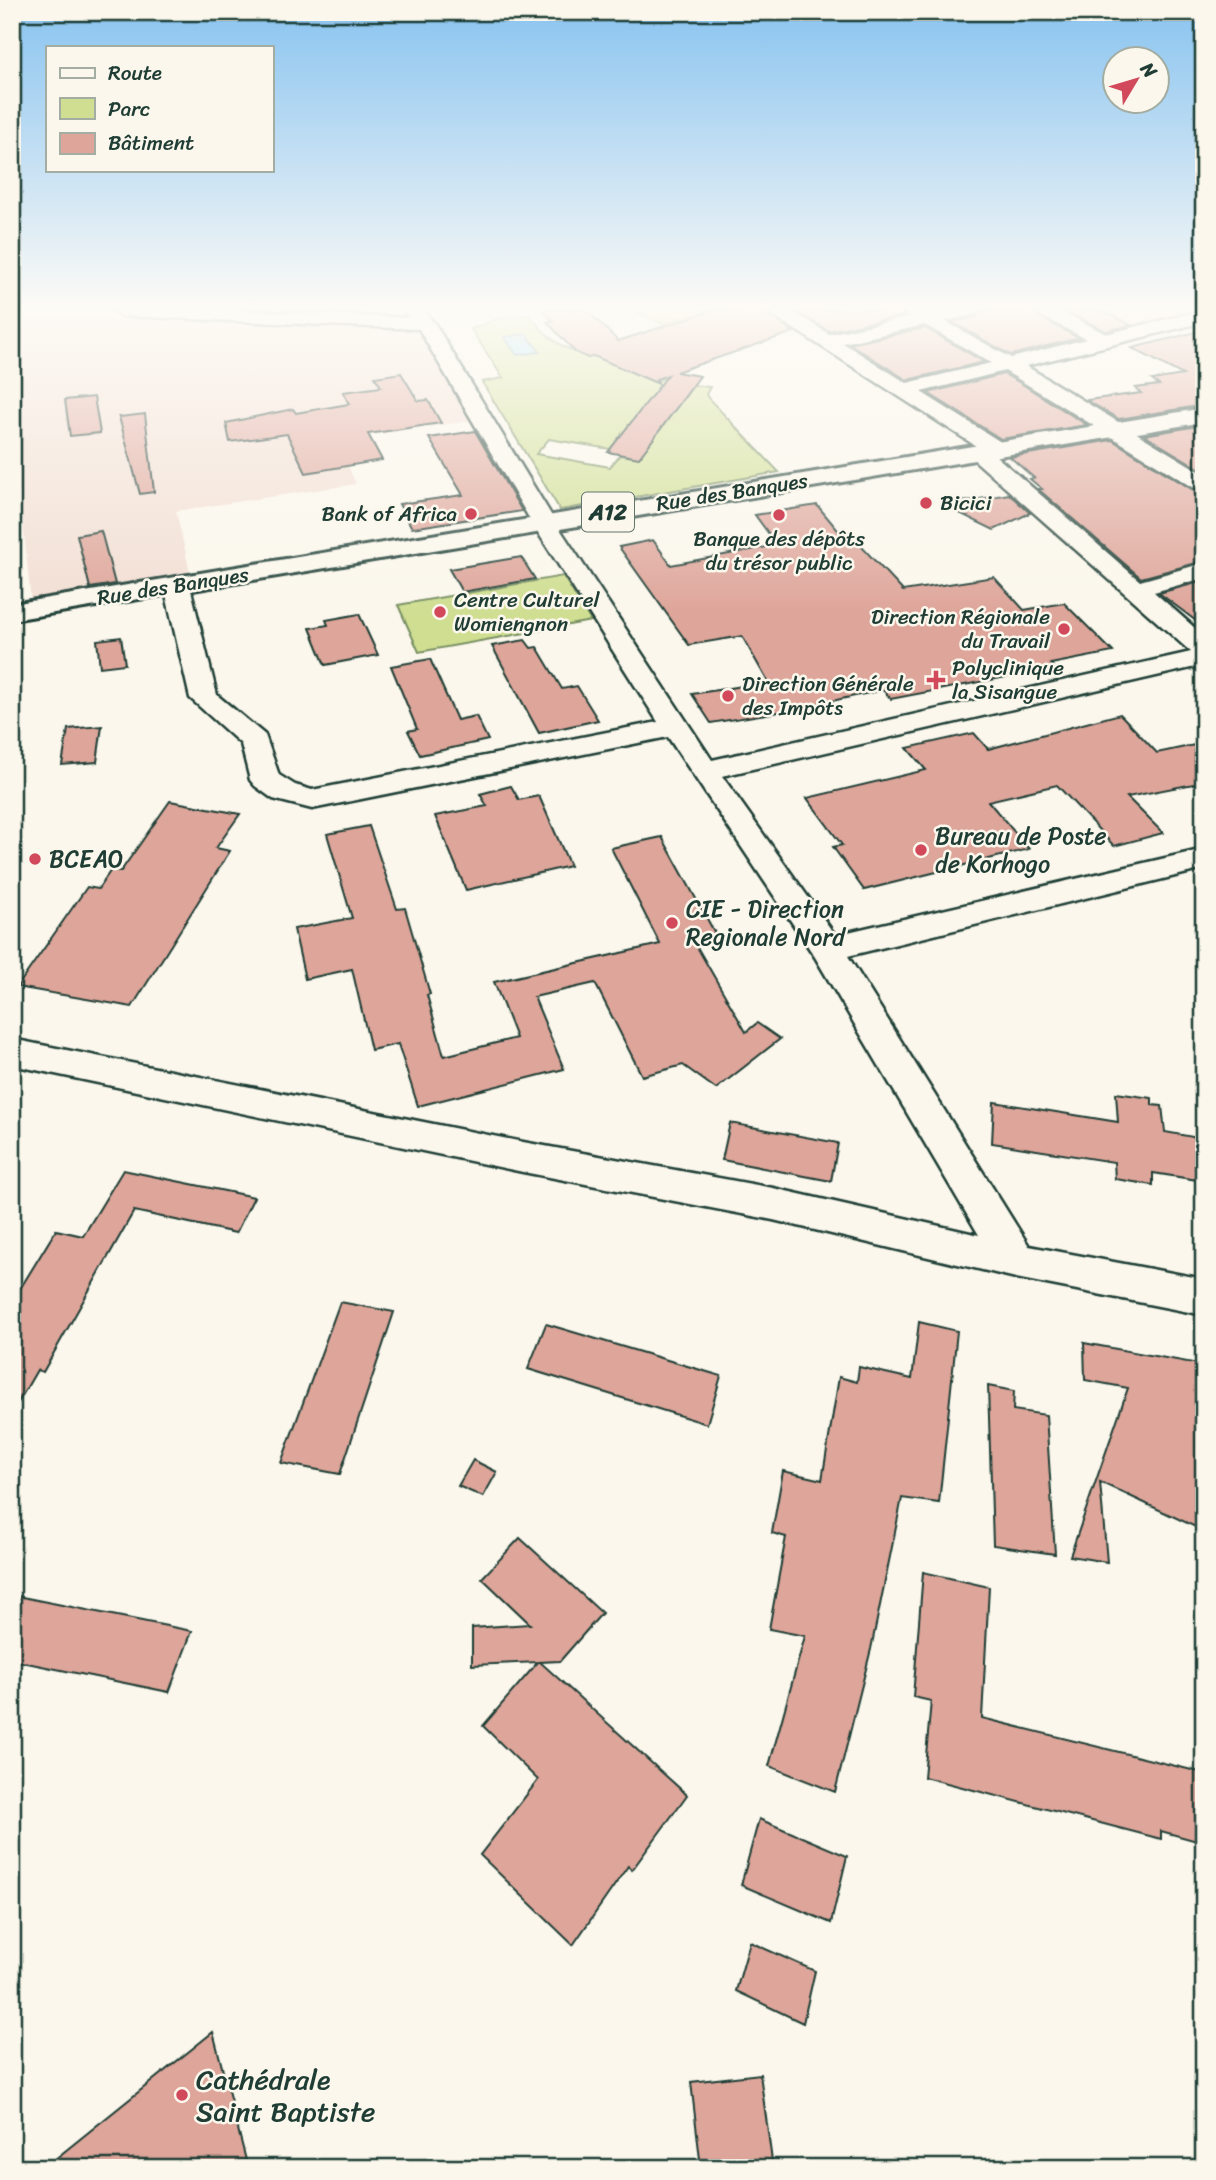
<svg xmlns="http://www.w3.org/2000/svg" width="1216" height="2180" viewBox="0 0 1216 2180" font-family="Sriracha,sans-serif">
<rect width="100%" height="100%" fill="#fbf7ec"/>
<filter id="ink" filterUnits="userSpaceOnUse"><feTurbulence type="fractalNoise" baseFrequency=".0143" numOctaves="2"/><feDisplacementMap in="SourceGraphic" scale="14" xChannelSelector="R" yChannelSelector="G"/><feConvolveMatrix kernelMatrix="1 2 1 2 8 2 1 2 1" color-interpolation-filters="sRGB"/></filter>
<g filter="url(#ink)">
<!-- built -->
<g fill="#f2ded3">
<path d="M1059,310H1189L1199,314L1109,336Z"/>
<path d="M12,315L418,331L470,421L337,440L356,484L176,511L191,577L31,602L20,491L12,492Z"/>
</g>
<!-- green -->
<g fill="#cfde91" stroke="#778e62" stroke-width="2">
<path d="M649,310H710L663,324L639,313Z"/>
<path d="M528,314C551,341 556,344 588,358L594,356L654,382L667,377L610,449L549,439L536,454L610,467L620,455L639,458L694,385L710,387L706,394L708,398L779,472L560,510L482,382L503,378L471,329L498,319Z"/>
<path d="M563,576L591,621L419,652L398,605Z"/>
</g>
<!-- water -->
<path fill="#99dafb" stroke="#689bab" stroke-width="2" d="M526,334L540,352L517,355L504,337Z"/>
<!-- building -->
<g fill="#dea59a" stroke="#1f3d34" stroke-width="2">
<path d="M542,310H587L618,341L714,310H766L770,316L794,332L676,372L700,376L639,458L608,452L668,375L656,379L659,384L594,356L588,358L575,352L547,322L553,321Z"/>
<path d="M794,310H901L905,315L829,331Z"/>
<path d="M981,310H1033L1037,316L1079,338L1011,355L952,322L977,317Z"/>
<path d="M1064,310H1101L1131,325L1106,331Z"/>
<path d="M925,328L984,362L907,380L850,344Z"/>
<path d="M1204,330V405L1119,419L1086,400L1141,393L1135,388L1159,385L1152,380L1183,375L1132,348Z"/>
<path d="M401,373L418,401L428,400L441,423L368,434L382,460L306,473L287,434L230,442L226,423L293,409L296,413L349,404L343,392L381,387L375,377Z"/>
<path d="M1004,374L1017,381L1087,425L1001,439L928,393Z"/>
<path d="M94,397L100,433L70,436L65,400Z"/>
<path d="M145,414L154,492L140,494L119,417Z"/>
<path d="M1204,425V471L1144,435Z"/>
<path d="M475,431L522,511L412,528L399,504L463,495L429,438Z"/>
<path d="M1112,440L1195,491L1204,493V561L1141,578L1038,489H1042L1030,479L1034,478L1010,457Z"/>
<path d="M1009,494L1030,513L994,530L943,505Z"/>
<path d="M817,505L841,534L849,533L903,591L994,577L1024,610L1064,603L1113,652L1051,664L1054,668L891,699L883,690L785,711L711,723L692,694L768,682L742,636L689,645L619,547L653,540L671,565L777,545L755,515Z"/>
<path d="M101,531L115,584L90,588L77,535Z"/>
<path d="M521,557L535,579L462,592L449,569Z"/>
<path d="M1204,581V627L1159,593Z"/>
<path d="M359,614L378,655L325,665L310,628L328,625L326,620Z"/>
<path d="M121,637L125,664L100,667L97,640Z"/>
<path d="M525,640L531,648L537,647L562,689L577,686L598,720L539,733L492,646Z"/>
<path d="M430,659L457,720L476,716L488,740L420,755L408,731L417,729L391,666Z"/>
<path d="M1120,714L1157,753L1204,743V782L1127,797L1163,833L1114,846L1057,785L988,801L1029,849L864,890L833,847L842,845L807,798L926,770L907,748L974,733L988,749Z"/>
<path d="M102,726L97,762L62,765L68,729Z"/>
<path d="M511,786L519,800L539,796L570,866L466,890L435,816L487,806L480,794Z"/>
<path d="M170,801L240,814L216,848L230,851L132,1007L17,987L87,887L98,889L111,870L121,871Z"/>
<path d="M369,826L397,909L405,908L430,994L427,995L444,1056L516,1038L494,982L660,944L611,848L662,837L716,935L693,940L746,1032L757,1023L780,1039L716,1089L683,1065L642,1076L595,983L534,997L564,1069L418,1106L398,1044L371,1050L352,969L305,979L294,929L352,918L327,834Z"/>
<path d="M1116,1093L1152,1098V1105L1162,1106L1165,1132L1204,1139V1181L1153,1173V1185L1115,1179L1114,1162L992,1143L994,1102L1118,1122Z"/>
<path d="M730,1123L838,1143L831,1181L722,1160Z"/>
<path d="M123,1170L254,1197L236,1233L134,1211L43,1372L37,1370L12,1413V1302L56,1230L83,1236Z"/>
<path d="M340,1302L394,1312L340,1474L281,1463Z"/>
<path d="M919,1322L957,1331L939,1503L902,1498L871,1649L835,1792L769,1766L805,1636L769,1629L786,1537L772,1533L783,1471L822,1480L839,1377L857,1382L859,1367L912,1379Z"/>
<path d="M546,1324L721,1376L707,1424L528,1369Z"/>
<path d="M1084,1343L1204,1365V1531L1100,1482L1107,1562L1070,1556L1128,1388L1085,1380Z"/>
<path d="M988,1386L1014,1391L1013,1410L1046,1415L1055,1554L993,1545Z"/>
<path d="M473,1460L497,1472L483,1497L458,1486Z"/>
<path d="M520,1538L602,1613L560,1661L540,1662L687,1795L632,1870L628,1866L573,1945L480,1855L538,1780L483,1726L538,1662L472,1665V1628L530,1624L482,1578Z"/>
<path d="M923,1572L989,1587L982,1718L1204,1773V1843L1161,1831V1839L924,1777L931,1701L913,1697Z"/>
<path d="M12,1595L192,1631L169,1692L12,1660Z"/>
<path d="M759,1819L847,1856L831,1923L741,1885Z"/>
<path d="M750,1942L815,1971L803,2023L736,1991Z"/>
<path d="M213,2032L248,2168H44Z"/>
<path d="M760,2074L773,2168H701L691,2082Z"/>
</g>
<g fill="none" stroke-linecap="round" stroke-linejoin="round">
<!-- minor casing -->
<g stroke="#1f3d34" stroke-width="5">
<path id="minor" d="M112,310H235L409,318L404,310H423L435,324L556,523L712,760L1191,652L971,457L968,452L976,446L771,314L769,310H790L829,334L910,317L903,310H925L930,313L945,310H978L976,314L945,321L1011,358L1086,339L1038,314L1036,310H1059L1106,334L1204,310V322L1026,366L1204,474V491L1196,489L1005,371L921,392L1004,444L1007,449L1004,454L996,456L1140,581L1204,563V578L1154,592L1204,636V665L722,776L835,935L1204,849V869L848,956L1029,1246L1204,1279V1315L1016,1278L773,1220L523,1172L12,1065V1039L523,1142L773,1188L979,1235L815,957L668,737L312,809L273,799L255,786L250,780L241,744L190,698L164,586L168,581L177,578L186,581L190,586L217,695L265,735L279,775L295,785L312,790L658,722L532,523L419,329L121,316ZM925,325L991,363L907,383L843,343Z"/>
</g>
<!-- major casing -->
<g stroke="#1f3d34" stroke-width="6">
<path id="major" d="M1204,408V422L12,620V604Z"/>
</g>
<!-- minor -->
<use href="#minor" fill="#fbf7ec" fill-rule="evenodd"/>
<!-- major -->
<use href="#major" fill="#fbf7ec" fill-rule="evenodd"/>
</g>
</g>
<!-- sky -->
<linearGradient id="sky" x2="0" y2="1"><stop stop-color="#88c3f0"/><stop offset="0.5" stop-color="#fdfbf6"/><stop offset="1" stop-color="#fdfbf6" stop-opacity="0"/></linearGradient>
<rect width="1216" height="615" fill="url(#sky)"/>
<!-- markers -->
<g fill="#d1495b" stroke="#fbf7ec" stroke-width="2.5">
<circle cx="926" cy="503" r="7"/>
<circle cx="471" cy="514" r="7"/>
<circle cx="779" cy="515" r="7"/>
<circle cx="440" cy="612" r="7"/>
<circle cx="1064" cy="629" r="7"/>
<path d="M932.5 669.5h7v7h7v7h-7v7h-7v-7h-7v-7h7z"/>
<circle cx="728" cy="696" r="7"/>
<circle cx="921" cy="850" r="7"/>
<circle cx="35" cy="859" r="7"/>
<circle cx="672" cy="923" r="7"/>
<circle cx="182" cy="2095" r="7"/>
</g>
<g text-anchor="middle" stroke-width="5" stroke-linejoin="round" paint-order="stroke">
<!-- far-street labels -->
<g font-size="21" fill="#1f3d34" stroke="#fbf7ec">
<text transform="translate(732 492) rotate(-9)" y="7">Rue des Banques</text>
<text transform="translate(173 586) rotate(-9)" y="7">Rue des Banques</text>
</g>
<!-- far-poi labels -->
<g font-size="21" fill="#1f3d34" stroke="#fbf7ec" text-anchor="start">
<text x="940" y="510">Bicici</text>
<text x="457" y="521" text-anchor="end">Bank of Africa</text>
<text x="779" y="546" text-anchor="middle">Banque des dépôts<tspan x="779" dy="24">du trésor public</tspan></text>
<text x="454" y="607">Centre Culturel<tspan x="454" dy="24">Womiengnon</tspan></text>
<text x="1050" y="624" text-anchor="end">Direction Régionale<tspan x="1050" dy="24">du Travail</tspan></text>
<text x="952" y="675">Polyclinique<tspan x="952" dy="24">la Sisangue</tspan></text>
<text x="742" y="691">Direction Générale<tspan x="742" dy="24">des Impôts</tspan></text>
</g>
<!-- shield labels -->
<rect fill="#fbf7ec" stroke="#61756b" stroke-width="2" x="582" y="492.5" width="52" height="39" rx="5"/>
<g font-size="23" font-weight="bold" fill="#1f3d34">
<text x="608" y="520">A12</text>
</g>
<!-- poi labels -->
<g font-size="24" fill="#1f3d34" stroke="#fbf7ec" text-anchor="start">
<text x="935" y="844">Bureau de Poste<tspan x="935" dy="28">de Korhogo</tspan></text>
<text x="49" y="867">BCEAO</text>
<text x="686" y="917">CIE - Direction<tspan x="686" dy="28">Regionale Nord</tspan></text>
</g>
<!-- near-poi labels -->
<g font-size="28" fill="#1f3d34" stroke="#fbf7ec" text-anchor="start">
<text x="196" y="2089">Cathédrale<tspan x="196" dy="32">Saint Baptiste</tspan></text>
</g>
</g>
<!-- margin -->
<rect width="1216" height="2180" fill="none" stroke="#fbf7ec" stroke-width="42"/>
<rect x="21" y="21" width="1174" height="2138" fill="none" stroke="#1f3d34" stroke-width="2.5" filter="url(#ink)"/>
<!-- legend -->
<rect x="46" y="46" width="228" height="126" fill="#fbf7ec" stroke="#a3ada2" stroke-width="2"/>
<rect x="60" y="68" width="35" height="10" fill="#fbf7ec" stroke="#a3ada2" stroke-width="2"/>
<text x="108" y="80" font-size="21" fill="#1f3d34">Route</text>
<rect x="60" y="98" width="35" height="21" fill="#cfde91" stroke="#a3ada2" stroke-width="2"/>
<text x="108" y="116" font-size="21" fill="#1f3d34">Parc</text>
<rect x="60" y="133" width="35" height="21" fill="#dea59a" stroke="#a3ada2" stroke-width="2"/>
<text x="108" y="150" font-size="21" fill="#1f3d34">Bâtiment</text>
<!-- north arrow -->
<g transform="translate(1136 80) rotate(52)"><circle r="33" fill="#fbf7ec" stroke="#a3ada2" stroke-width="2"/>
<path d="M0-5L12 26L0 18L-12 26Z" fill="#d1495b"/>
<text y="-10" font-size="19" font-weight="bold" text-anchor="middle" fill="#1f3d34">N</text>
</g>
</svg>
